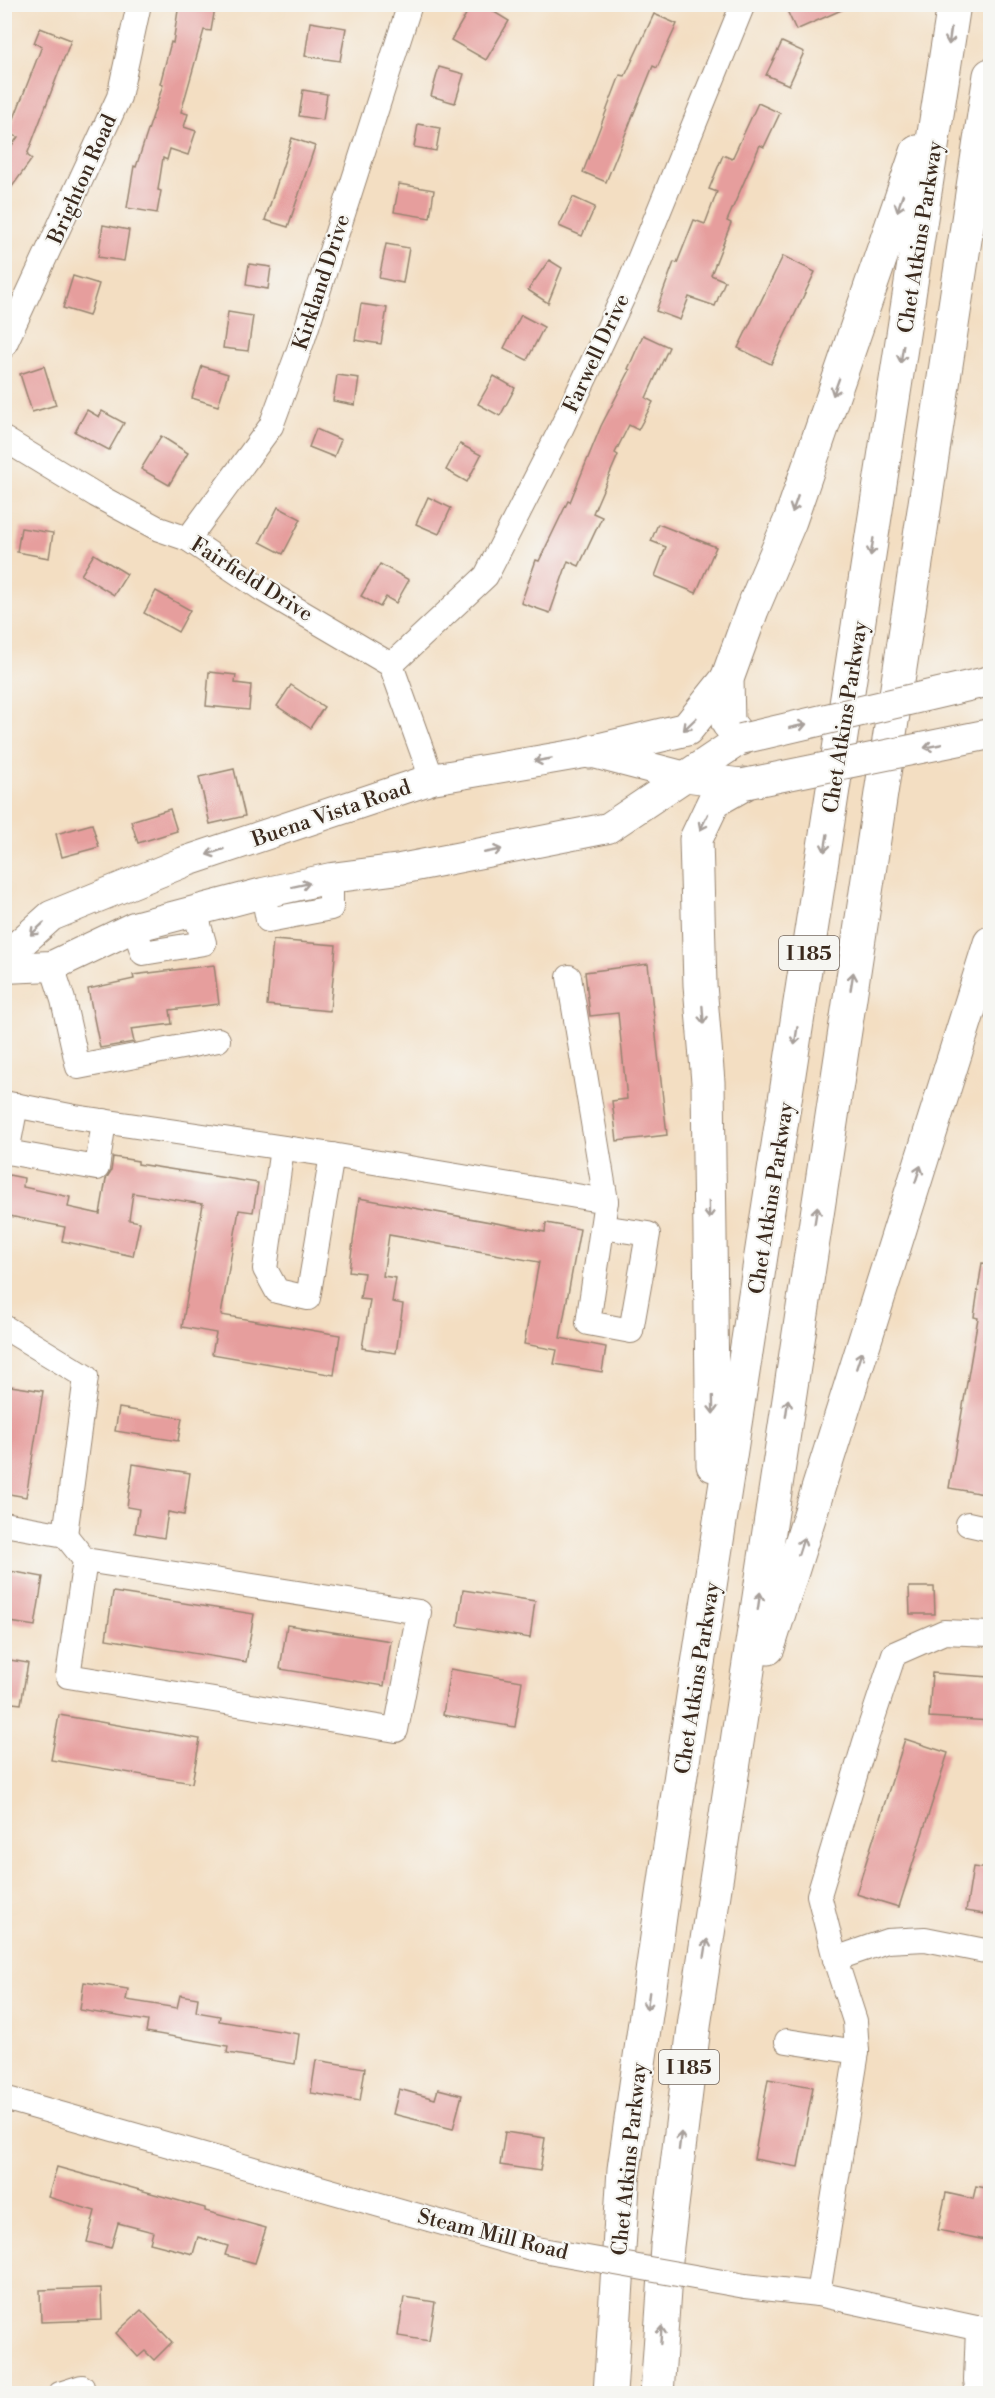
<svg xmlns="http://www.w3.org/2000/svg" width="995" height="2398" viewBox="0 0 995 2398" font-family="'Libre Bodoni',serif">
<rect width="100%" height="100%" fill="#f6f6f2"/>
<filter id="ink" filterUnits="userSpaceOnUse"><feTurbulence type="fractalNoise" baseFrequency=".0167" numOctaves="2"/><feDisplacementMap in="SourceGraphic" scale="12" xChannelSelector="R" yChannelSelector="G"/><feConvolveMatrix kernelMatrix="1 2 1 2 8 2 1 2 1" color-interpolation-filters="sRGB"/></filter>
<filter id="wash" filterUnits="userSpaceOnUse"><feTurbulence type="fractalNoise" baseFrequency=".008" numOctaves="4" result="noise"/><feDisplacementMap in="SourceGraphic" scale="24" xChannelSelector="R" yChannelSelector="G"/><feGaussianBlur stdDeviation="1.35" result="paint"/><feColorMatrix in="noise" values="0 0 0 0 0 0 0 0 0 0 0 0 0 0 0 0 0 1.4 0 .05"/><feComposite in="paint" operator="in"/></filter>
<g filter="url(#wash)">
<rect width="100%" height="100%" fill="#f3dec2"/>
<g id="blocks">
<!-- building -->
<g fill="#e69e9d">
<path d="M179,4H207L206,7L215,8L211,31L204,30L181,112L188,114L184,127L196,131L188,155L170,149L167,160L163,158L158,190L161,191L157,213L127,208L134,166L136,167L163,85L160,84L171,42L173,43Z"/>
<path d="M472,4H481L509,21L486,60L451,40Z"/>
<path d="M784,4H855L796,30Z"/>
<path d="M654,14L677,24L657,68L653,66L606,182L583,172L620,75L625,76Z"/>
<path d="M310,22L346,28L340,61L305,56Z"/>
<path d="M40,28L71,40L27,155L32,159L4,198V156L18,137L8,134L42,46L34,43Z"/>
<path d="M782,42L804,52L789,85L766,75Z"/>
<path d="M439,67L464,74L455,103L431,96Z"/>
<path d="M303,90L327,94L323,120L299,116Z"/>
<path d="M758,103L780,113L764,147L760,145L727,221L731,223L711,275L725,281L715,306L689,297L680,320L656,311L674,262L677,263L694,220L705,224L717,192L709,189L723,155L732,159Z"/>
<path d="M418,124L440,128L436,151L414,147Z"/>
<path d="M292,138L315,146L288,227L265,220Z"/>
<path d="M399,184L434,190L430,218L394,212Z"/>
<path d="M573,197L595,207L582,236L559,226Z"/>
<path d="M103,225L129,230L124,261L98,257Z"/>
<path d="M386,244L409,248L403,283L379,278Z"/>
<path d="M783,256L815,272L771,364L738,348Z"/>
<path d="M549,260L562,268L548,303L528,290Z"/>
<path d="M249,264L271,267L268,289L246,285Z"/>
<path d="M73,276L99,284L89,316L63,308Z"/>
<path d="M361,304L387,308L381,344L355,340Z"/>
<path d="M228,312L253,316L248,351L223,348Z"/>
<path d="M521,315L544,327L527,360L504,348Z"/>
<path d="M643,335L669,347L646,398L653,402L638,430L629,425L615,453L618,455L593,513L602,517L579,566L568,561L550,613L521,603L536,560L539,561L568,501L570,502L601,426L630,370L628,369Z"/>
<path d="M44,366L56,405L32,412L20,374Z"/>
<path d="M202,366L228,374L218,406L192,398Z"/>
<path d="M337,375L359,378L355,405L333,401Z"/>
<path d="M494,376L515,388L500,416L478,404Z"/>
<path d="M87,410L99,417L102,411L124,423L109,450L75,432Z"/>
<path d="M316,429L341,440L334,457L309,447Z"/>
<path d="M161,436L188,453L169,485L141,469Z"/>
<path d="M460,444L481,455L467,482L446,470Z"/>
<path d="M428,497L451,508L439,534L416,524Z"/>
<path d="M278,507L301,519L283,554L260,542Z"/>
<path d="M658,524L716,547L696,593L655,576L666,547L651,541Z"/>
<path d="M21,528L53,533L49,558L17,552Z"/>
<path d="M94,554L127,574L114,595L81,575Z"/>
<path d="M380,564L409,580L396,603L386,597L380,607L361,596Z"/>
<path d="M156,591L190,610L178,632L144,613Z"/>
<path d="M209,672L236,675L235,683L251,685L249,710L206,706Z"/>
<path d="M291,685L324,707L310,728L277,706Z"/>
<path d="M234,769L245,816L210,824L199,777Z"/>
<path d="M170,809L177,831L138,843L131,821Z"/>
<path d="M92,824L99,847L62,857L56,834Z"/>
<path d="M273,940L336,945L330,1011L267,1005Z"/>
<path d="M648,964L667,1135L617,1141L612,1101L627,1099L618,1013L590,1016L585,972Z"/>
<path d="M214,965L219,1004L170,1010L172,1024L131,1029L134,1042L100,1048L88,989L134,979L133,975Z"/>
<path d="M113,1157L138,1161V1164L258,1183L253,1212L239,1210L221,1315L340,1335L334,1375L212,1354L216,1333L182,1327L203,1204L133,1193L129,1220L140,1222L133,1256L62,1241L65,1227L4,1215V1174L24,1178L23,1187L70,1197L68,1207L100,1214L106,1179L111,1171Z"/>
<path d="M359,1198L545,1232L546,1223L580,1229L560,1338L606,1347L602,1372L554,1364L557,1350L524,1344L539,1262L389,1235L383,1276L396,1278L392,1302L403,1304L396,1353L362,1348L370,1300L360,1299L364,1273L349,1271Z"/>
<path d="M982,1263L990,1264V1495L949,1488L978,1318L974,1317Z"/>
<path d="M4,1385L43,1391L26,1497L4,1493Z"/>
<path d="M119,1408L182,1418L178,1441L115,1431Z"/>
<path d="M133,1464L190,1473L184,1515L168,1512L164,1538L135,1533L139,1509L127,1507Z"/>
<path d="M4,1570L43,1577L35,1626L4,1621Z"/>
<path d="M909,1587H934L935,1614H910Z"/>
<path d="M463,1590L535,1601L530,1638L458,1626Z"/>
<path d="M113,1592L254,1614L246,1662L106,1639Z"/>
<path d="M287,1625L391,1641L384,1686L280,1669Z"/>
<path d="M4,1659L28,1663L21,1704L4,1702Z"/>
<path d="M450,1669L522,1681L515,1727L443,1715Z"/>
<path d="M932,1673L990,1677V1721L929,1717Z"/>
<path d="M59,1715L200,1739L192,1783L51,1760Z"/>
<path d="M905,1739L948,1753L899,1907L856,1894Z"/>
<path d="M973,1867L990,1869V1915L966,1911Z"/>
<path d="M84,1982L128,1989L126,2000L177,2008L180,1995L198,1998L196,2012L220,2016L219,2021L299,2034L295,2064L227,2053L228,2046L146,2032L148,2021L80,2010Z"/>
<path d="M316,2060L365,2068L360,2101L311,2093Z"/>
<path d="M768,2079L813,2087L798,2167L754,2159Z"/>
<path d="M399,2089L435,2099L438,2089L462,2095L453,2129L393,2114Z"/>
<path d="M505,2132L545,2138L540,2171L500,2165Z"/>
<path d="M57,2167L205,2208V2211L266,2228L255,2263L225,2255L228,2246L198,2237L193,2254L150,2243L153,2232L118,2223L111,2248L87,2242L95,2211L48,2197Z"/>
<path d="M976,2186L990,2189V2241L938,2230L946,2193L973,2199Z"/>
<path d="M101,2288L102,2320L41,2322L40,2290Z"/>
<path d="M404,2297L435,2302L429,2341L398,2336Z"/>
<path d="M141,2310L172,2342L154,2360L145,2351L138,2357L116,2333Z"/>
</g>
</g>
</g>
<g filter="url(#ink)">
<use href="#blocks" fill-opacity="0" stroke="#978470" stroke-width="1.5"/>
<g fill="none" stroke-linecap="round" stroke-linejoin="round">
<!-- minor casing -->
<g stroke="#978470" stroke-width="26">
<g id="minor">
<path d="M4,346L119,97L139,4"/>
<path d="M4,439L96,495L159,529L188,539L262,589L391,665L432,779"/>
<path d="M188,539L271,426L303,339L410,4"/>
<path d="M391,665L486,576L561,429L630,282L743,4"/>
<path d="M263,893L268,920L331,908V878"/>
<path d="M134,927L143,953L204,943L195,911"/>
<path d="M52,966L63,1000L78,1067L218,1040"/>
<path d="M569,977L606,1201"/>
<path d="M4,1103L75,1117L332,1155L606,1201L588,1323L631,1331L648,1234L602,1227"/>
<path d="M16,1105L7,1152L97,1168L104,1121"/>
<path d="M282,1148L265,1269L277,1291L308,1298L332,1155"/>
<path d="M4,1327L86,1377L65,1535L4,1524"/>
<path d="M968,1524L990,1529"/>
<path d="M65,1535L85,1560L68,1676L396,1730L419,1612L85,1560"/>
<path d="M835,1959L887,1941L925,1939L990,1952"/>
<path d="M787,2041L857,2052"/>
<path d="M4,2098L531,2248"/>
<path d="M745,2286L818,2294L990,2331"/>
<path d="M818,2294L857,2052L855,2021L835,1959L819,1895L865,1742L894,1654L944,1632L990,1634"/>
<path d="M978,2328L976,2380L978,2394"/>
<path d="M60,2394L82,2387"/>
</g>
</g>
<!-- major casing -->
<g stroke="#978470" stroke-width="32">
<g id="major">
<path d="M4,958L51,916L184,862L432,779L590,752L682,776L744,784"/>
<path d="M4,968L52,966L134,927L263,893L331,878L400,869L608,828L741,739"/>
</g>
</g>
<!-- highway casing -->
<g stroke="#978470" stroke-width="35">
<g id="highway">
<path d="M741,739L728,723L727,679L752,610L790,521L917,152"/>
<path d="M590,752L687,729L727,679"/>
<path d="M713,1465L708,1082L700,985L696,839L714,801L744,784"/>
<path d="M768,1648L990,943"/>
<path d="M610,2394L624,2169L671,1839L954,4"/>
<path d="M657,2394L667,2246L695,2019L990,75"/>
</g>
</g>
<!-- minor -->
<use href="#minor" stroke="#fff" stroke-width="24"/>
<!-- major -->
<use href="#major" stroke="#fff" stroke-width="30"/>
<!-- highway -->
<use href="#highway" stroke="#fff" stroke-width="33"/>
<!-- minor-bridge casing -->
<g stroke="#978470" stroke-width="26" stroke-linecap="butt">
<path id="minor-bridge" d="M531,2248L745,2286"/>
</g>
<!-- major-bridge casing -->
<g stroke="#978470" stroke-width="32" stroke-linecap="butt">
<g id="major-bridge">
<path d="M741,739L990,681"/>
<path d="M744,784L990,734"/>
</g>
</g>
<!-- minor-bridge -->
<use href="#minor-bridge" stroke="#fff" stroke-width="24"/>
<!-- major-bridge -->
<use href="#major-bridge" stroke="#fff" stroke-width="30"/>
</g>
<!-- one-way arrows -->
<defs><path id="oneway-shaft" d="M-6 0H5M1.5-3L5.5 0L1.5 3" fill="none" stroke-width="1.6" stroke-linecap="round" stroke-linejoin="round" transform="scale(1.5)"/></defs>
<g stroke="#a79f9a">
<use href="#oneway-shaft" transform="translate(950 36) rotate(98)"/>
<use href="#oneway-shaft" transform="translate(900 203) rotate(109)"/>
<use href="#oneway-shaft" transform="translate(902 354) rotate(99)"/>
<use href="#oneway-shaft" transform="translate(836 387) rotate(110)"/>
<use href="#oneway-shaft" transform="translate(795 504) rotate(109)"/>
<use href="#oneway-shaft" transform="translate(872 547) rotate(99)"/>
<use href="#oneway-shaft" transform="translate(690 724) rotate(136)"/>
<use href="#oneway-shaft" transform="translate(798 726) rotate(-13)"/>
<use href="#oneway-shaft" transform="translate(933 746) rotate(169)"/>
<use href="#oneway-shaft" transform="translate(543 760) rotate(170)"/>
<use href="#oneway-shaft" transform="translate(704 822) rotate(116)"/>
<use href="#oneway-shaft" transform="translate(826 843) rotate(99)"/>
<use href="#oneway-shaft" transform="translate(493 851) rotate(-11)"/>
<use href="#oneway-shaft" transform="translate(215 852) rotate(161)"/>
<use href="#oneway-shaft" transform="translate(301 885) rotate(-12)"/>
<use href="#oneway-shaft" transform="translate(37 929) rotate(137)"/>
<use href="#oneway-shaft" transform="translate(852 981) rotate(-81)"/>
<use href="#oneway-shaft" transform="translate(703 1015) rotate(86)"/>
<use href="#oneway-shaft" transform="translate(796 1036) rotate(99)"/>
<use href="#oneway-shaft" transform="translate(918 1174) rotate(-72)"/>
<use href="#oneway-shaft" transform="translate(709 1210) rotate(89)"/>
<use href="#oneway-shaft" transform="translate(816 1215) rotate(-81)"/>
<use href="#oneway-shaft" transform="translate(859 1360) rotate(-72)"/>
<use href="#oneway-shaft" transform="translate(713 1405) rotate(89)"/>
<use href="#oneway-shaft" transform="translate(787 1408) rotate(-82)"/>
<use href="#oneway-shaft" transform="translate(801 1546) rotate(-72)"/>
<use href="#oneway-shaft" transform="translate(759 1601) rotate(-82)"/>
<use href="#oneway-shaft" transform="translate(706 1948) rotate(-81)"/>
<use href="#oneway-shaft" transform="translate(648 2001) rotate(98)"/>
<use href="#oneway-shaft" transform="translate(680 2141) rotate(-83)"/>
<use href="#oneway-shaft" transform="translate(661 2335) rotate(-86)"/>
</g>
</g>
<g text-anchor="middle" stroke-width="4.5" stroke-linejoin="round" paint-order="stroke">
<!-- shield labels -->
<g fill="#f6f6f2" stroke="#73675e" stroke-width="1.5">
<rect x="779" y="936" width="60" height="34" rx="4.5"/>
<rect x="659" y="2050" width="60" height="34" rx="4.5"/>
</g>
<g font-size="20" font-weight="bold" fill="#3b2a1e">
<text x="809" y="960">I 185</text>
<text x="689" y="2074">I 185</text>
</g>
<!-- street labels -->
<g font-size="21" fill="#3b2a1e" stroke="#f6f6f2">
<text transform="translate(82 179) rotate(-66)" y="7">Brighton Road</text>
<text transform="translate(920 237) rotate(-81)" y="7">Chet Atkins Parkway</text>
<text transform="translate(321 282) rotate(-72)" y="7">Kirkland Drive</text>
<text transform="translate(596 353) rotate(-65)" y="7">Farwell Drive</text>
<text transform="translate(252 579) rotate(32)" y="7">Fairfield Drive</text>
<text transform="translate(845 717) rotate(-81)" y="7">Chet Atkins Parkway</text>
<text transform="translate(331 813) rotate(-19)" y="7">Buena Vista Road</text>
<text transform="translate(771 1198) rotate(-81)" y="7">Chet Atkins Parkway</text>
<text transform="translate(697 1678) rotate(-81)" y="7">Chet Atkins Parkway</text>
<text transform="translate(629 2159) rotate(-84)" y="7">Chet Atkins Parkway</text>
<text transform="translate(493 2234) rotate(14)" y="7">Steam Mill Road</text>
</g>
</g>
<!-- margin -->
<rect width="995" height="2398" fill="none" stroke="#f6f6f2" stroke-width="24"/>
</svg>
